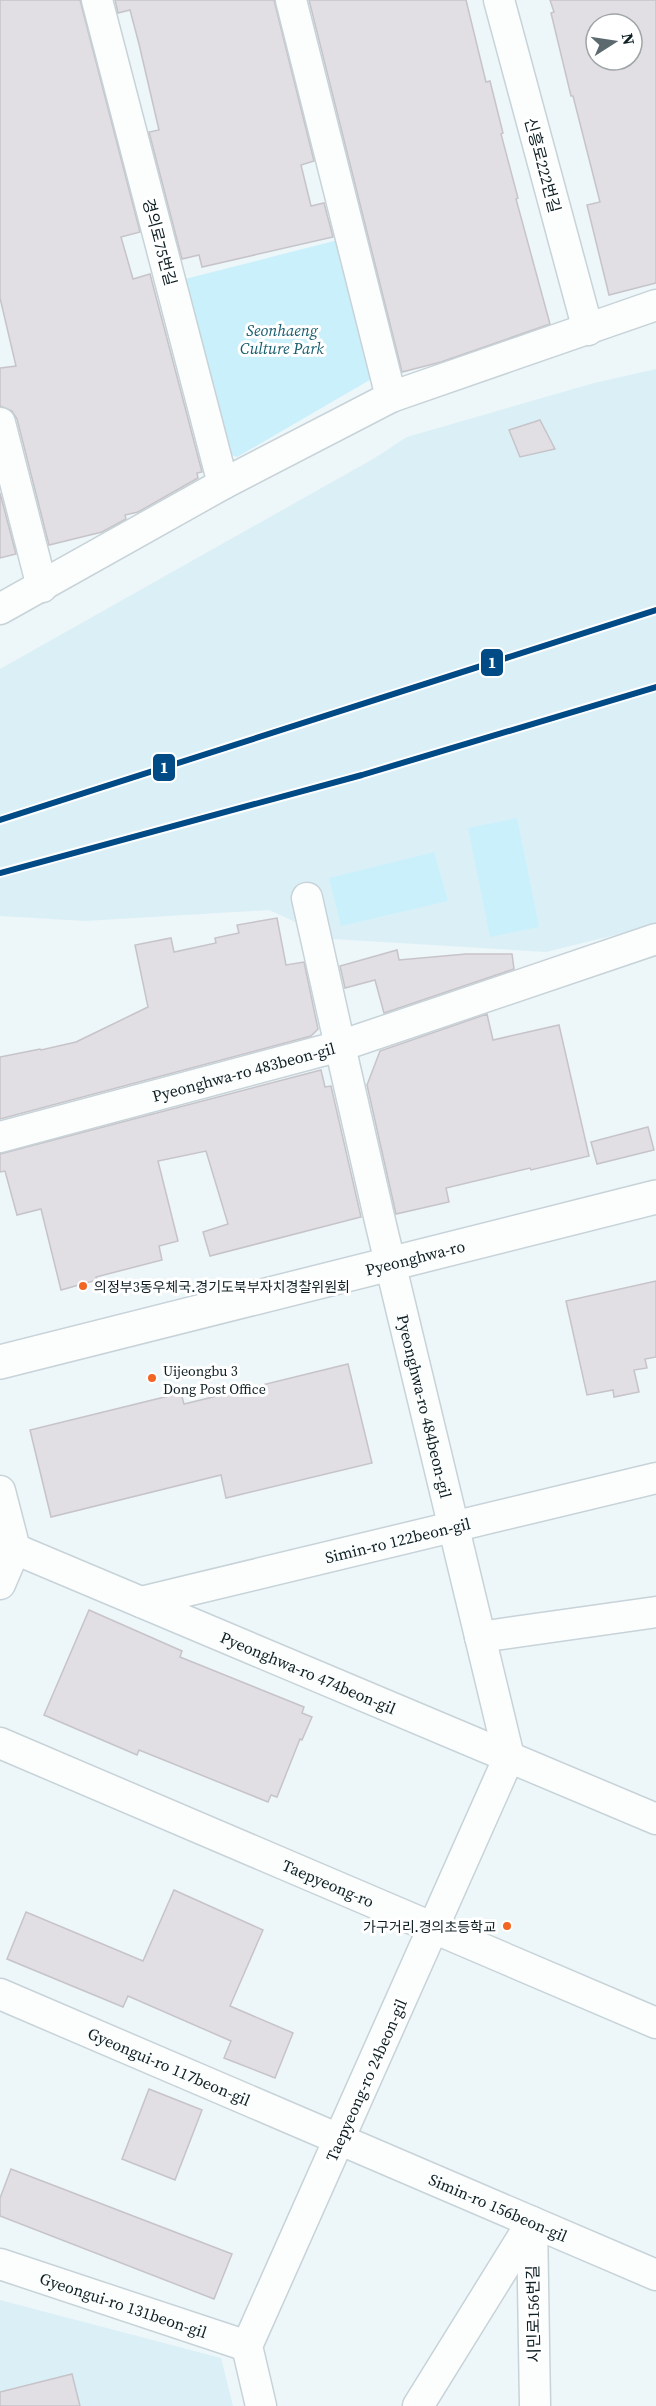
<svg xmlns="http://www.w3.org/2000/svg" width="656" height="2406" viewBox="0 0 656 2406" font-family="'Source Serif 4','Noto Sans KR',serif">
<rect width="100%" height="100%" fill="#edf6f9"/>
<!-- built -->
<g fill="#dbf0f6">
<path d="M656,369V925L546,952L333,939L269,910L85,921L0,916V669L373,459L407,437L594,383Z"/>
<path d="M0,2300L221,2358L233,2406H0Z"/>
</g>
<!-- green -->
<g fill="#caf0fb">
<path d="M338,240L373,378L237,457L229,454L185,279Z"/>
<path d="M517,818L539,927L490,937L468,828Z"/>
<path d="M434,852L448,901L341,926L329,878Z"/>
</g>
<!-- building -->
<g fill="#e1dee4" stroke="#c6c4c9" stroke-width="1.5" fill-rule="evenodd">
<path d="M0,0H80L140,232L121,237L133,279L150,274L202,472L197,473L198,478L138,512L125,515L126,519L102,532L49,545L17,419L12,411L0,406V368L16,366L0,298Z"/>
<path d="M115,0H274L314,161L301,165L311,206L324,203L333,237L202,267L199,255L182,259L149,132L159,130L139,44L130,10L118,13Z"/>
<path d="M309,0H466L486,82L490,81L503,133L501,134L518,198L516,199L550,324L441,362L402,372Z"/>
<path d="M550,0H656V283L609,295L587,205L600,202L573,96H571L551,13L554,12ZM596,24H632V60H596Z"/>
<path d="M540,420L555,449L520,457L509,430Z"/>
<path d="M0,493L16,554L0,558Z"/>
<path d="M277,918L286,965L304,962L318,1029L311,1036L0,1119V1057L40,1049L41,1050L76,1042L148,1007L135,945L171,938L174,952L216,943L215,938L239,933L237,925Z"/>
<path d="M397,950L399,960L466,954H512L514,969L384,1013L375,980L345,988L340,966Z"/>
<path d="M487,1014L493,1040L559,1025L589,1156L531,1170L530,1168L446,1188L449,1202L396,1214L367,1085L380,1051Z"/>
<path d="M321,1070L325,1087L331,1086L361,1217L210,1256L203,1232L228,1224L206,1151L158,1161L178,1241L159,1246L162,1260L96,1277L97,1280L61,1290L41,1209L17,1215L5,1171L0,1172V1154Z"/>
<path d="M648,1127L654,1150L597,1164L591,1142Z"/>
<path d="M656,1281V1357L645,1359L647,1368L634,1370L639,1392L614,1397L613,1390L587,1395L566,1301Z"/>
<path d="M348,1364L372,1463L226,1498L221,1475L51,1517L30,1430L181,1393L184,1404Z"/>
<path d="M89,1610L182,1651L180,1657L304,1707L302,1713L312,1717L302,1740L300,1739L277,1797L271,1795L268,1802L139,1750L137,1755L44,1715Z"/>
<path d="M174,1890L263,1930L230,2006L293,2033L275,2078L224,2058L231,2041L128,1996L123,2007L7,1959L26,1912L143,1961Z"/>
<path d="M149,2089L202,2110L175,2180L122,2159Z"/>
<path d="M11,2169L232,2254L214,2299L0,2216V2198Z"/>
<path d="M72,2374L80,2406H0V2392Z"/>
</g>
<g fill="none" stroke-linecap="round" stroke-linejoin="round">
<!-- minor casing -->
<g stroke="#c7d3d8" stroke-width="33">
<g id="minor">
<path d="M97,0L223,484"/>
<path d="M291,0L391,397"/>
<path d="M499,0L588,330"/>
<path d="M0,423L42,587"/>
<path d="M0,609L223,484L391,397L656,305"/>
<path d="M307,898L340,1046L656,939"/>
<path id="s1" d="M0,1137L340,1046L380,1221L509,1757L247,2346L261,2406"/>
<path d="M0,1491L15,1549"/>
<path id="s2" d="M15,1549L656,1819"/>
<path d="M0,1584L15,1549"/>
<path id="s3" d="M141,1602L656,1478"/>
<path d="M480,1637L656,1612"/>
<path id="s4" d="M0,1743L656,2023"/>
<path id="s5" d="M0,1994L656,2275"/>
<path d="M532,2222L535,2406"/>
<path id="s6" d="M0,2264L247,2346"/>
<path d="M418,2406L532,2222"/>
</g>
</g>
<!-- major casing -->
<g stroke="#c7d3d8" stroke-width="36">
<g id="major">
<path id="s7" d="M0,1362L656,1197"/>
</g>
</g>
<!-- minor -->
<use href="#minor" stroke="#fcfefe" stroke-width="30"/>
<!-- major -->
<use href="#major" stroke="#fcfefe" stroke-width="33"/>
<!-- metro-1 casing -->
<g stroke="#fff" stroke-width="10">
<g id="metro-1">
<path d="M0,820L656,610"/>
<path d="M0,873L362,775L656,687"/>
</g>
</g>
<!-- metro-1 -->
<use href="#metro-1" stroke="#004a85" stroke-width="6"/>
</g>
<!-- markers -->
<g fill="#f26522" stroke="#fff" stroke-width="2">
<circle cx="83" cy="1286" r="5"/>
<circle cx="152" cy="1378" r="5"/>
<circle cx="507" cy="1926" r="5"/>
</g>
<g text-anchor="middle" stroke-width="6" stroke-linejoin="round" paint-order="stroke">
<!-- bus labels -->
<g font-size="14" fill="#0e1f24" stroke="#fff" text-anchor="start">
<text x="94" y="1292">의정부3동우체국.경기도북부자치경찰위원회</text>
<text x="163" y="1376">Uijeongbu 3<tspan x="163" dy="18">Dong Post Office</tspan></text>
<text x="496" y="1932" text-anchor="end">가구거리.경의초등학교</text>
</g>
<!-- street labels -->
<g font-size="16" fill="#0e1f24" stroke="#fff">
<text transform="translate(543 165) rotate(75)" y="6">신흥로222번길</text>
<text transform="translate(160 242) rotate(75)" y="6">경의로75번길</text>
<text dy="6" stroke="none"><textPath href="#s1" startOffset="252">Pyeonghwa-ro 483beon-gil</textPath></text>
<text dy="6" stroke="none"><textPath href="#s7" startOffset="428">Pyeonghwa-ro</textPath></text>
<text dy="6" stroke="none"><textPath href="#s1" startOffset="722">Pyeonghwa-ro 484beon-gil</textPath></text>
<text dy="6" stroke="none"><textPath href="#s3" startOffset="264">Simin-ro 122beon-gil</textPath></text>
<text dy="6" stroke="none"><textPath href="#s2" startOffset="318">Pyeonghwa-ro 474beon-gil</textPath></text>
<text dy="6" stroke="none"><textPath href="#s4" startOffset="357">Taepyeong-ro</textPath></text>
<text dy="6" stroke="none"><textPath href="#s5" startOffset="184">Gyeongui-ro 117beon-gil</textPath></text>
<text transform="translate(366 2080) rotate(-66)" y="6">Taepyeong-ro 24beon-gil</text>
<text dy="6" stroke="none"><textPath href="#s5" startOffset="542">Simin-ro 156beon-gil</textPath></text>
<text dy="6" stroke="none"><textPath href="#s6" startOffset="130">Gyeongui-ro 131beon-gil</textPath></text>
<text transform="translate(533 2314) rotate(-91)" y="6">시민로156번길</text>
</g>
<!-- park labels -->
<g font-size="16" font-style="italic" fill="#165c6d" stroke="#fff">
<text x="282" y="336">Seonhaeng<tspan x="282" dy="18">Culture Park</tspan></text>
</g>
</g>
<g stroke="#fff" stroke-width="2">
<rect x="480" y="648" width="24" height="29" rx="6" fill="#004a85"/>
<rect x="152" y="753" width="24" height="29" rx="6" fill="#004a85"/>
</g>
<g font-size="16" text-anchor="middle" font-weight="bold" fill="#fff">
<text x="492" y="668">1</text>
<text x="164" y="773">1</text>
</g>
<!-- north arrow -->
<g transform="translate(614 42) rotate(78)"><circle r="28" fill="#ffffff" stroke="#9fa5a7" stroke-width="1.5"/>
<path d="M0-4.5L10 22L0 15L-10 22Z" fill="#5c6a6f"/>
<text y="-9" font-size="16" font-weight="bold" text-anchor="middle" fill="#0e1f24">N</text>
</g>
</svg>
